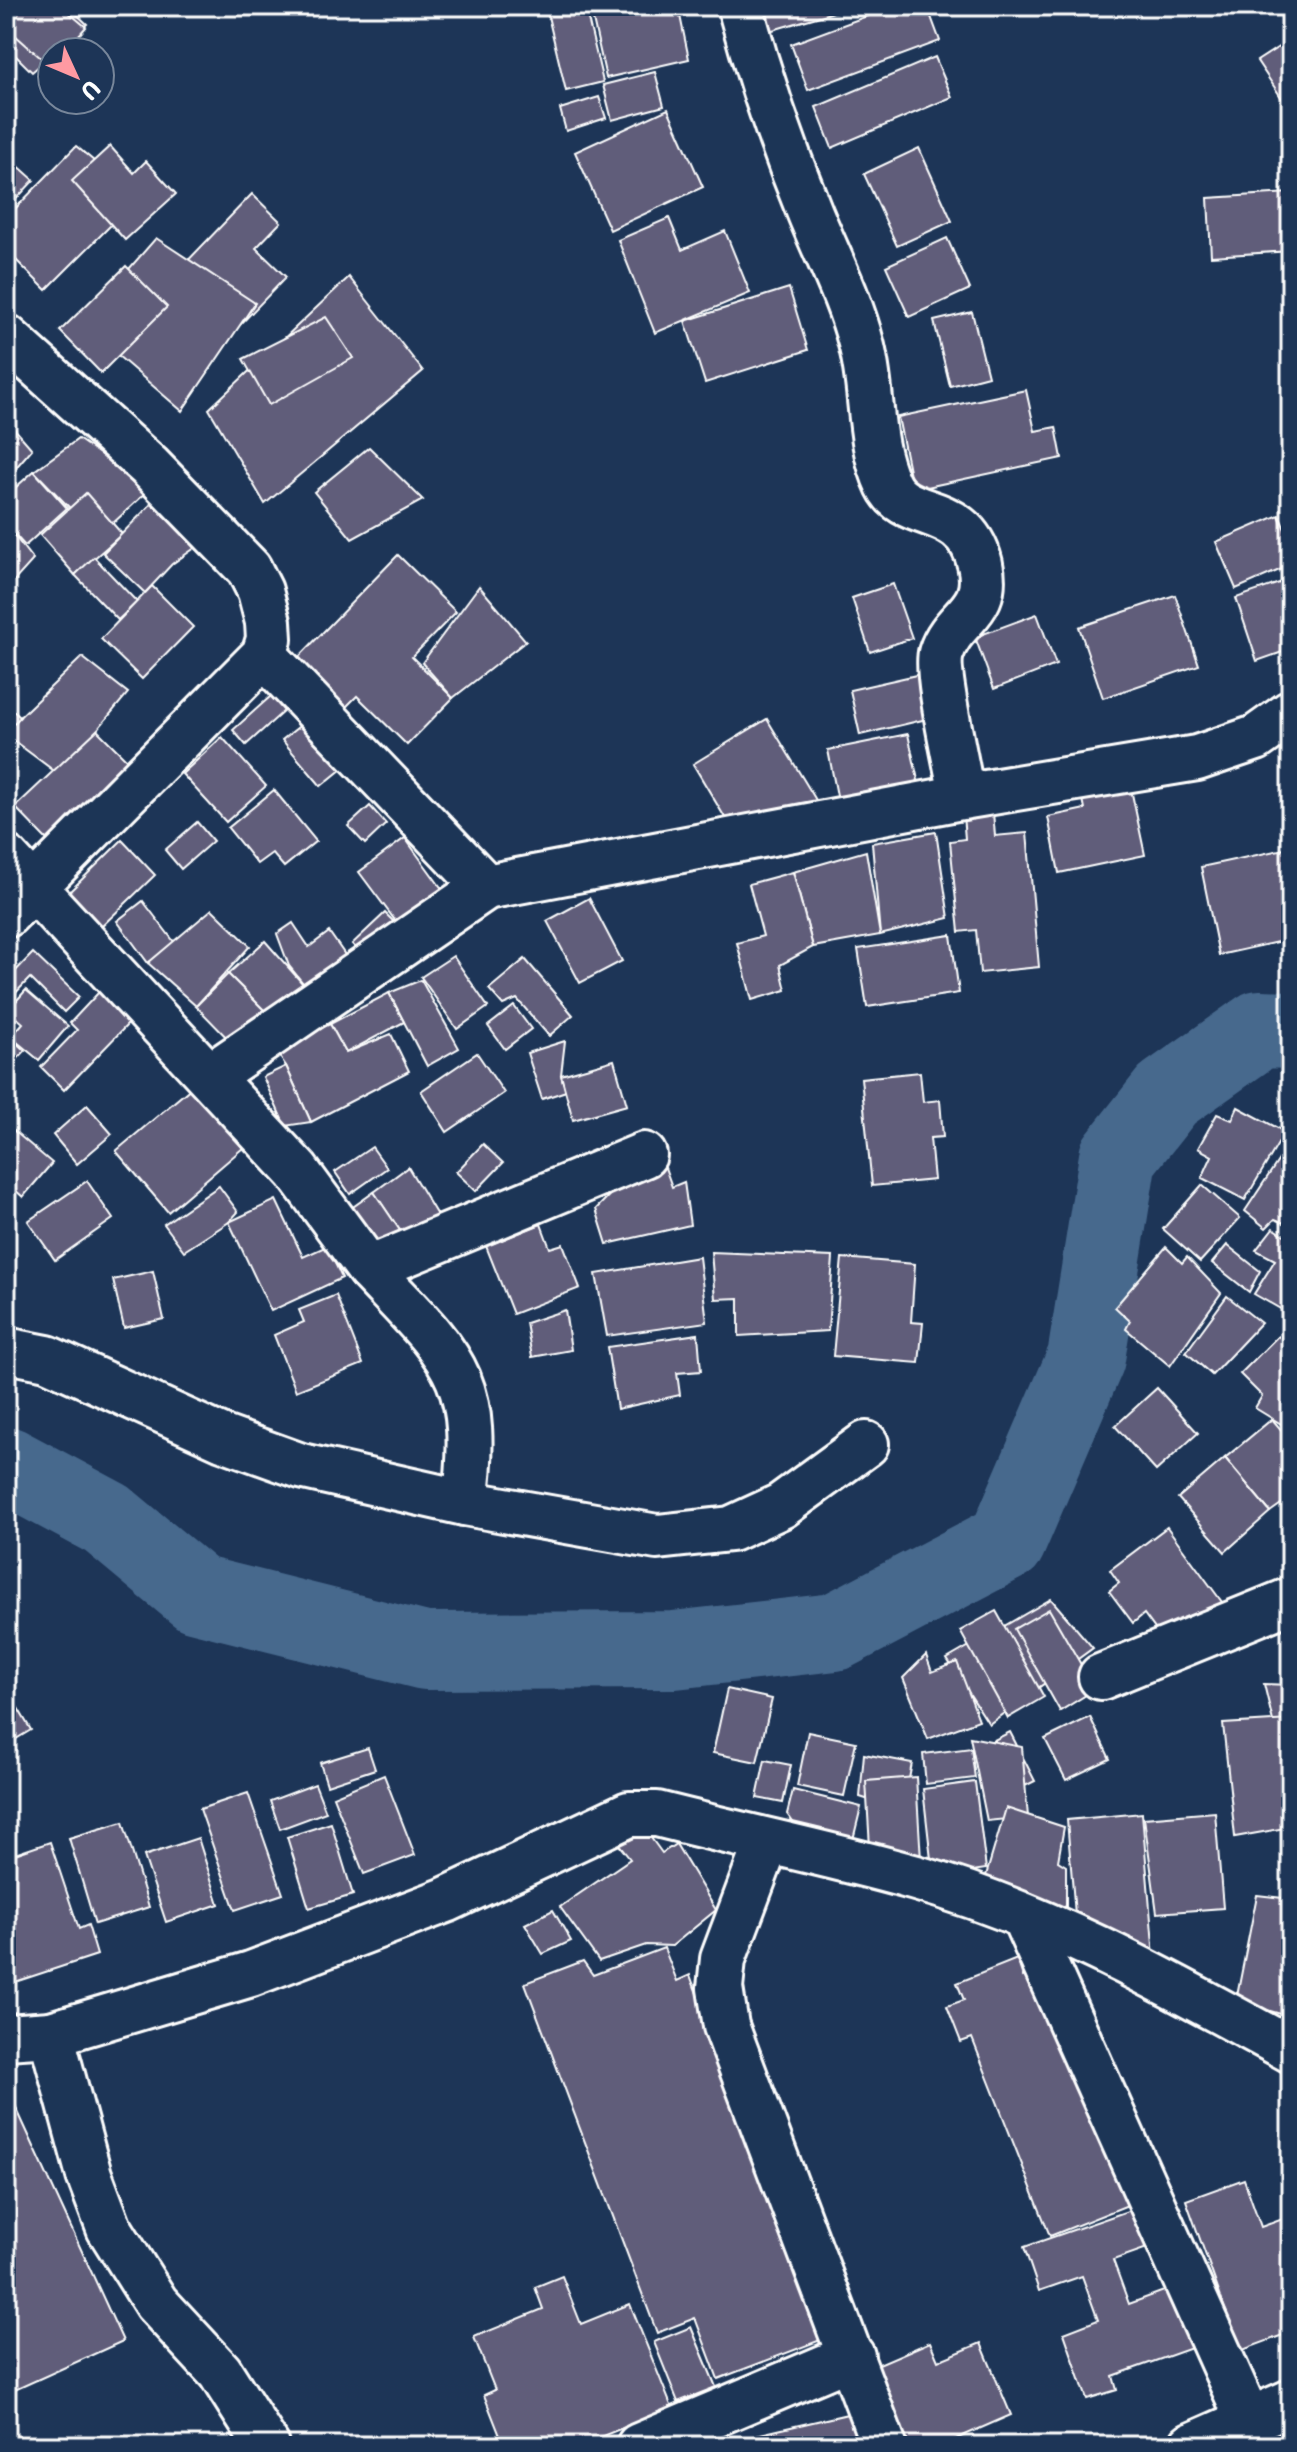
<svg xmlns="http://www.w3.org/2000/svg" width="1297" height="2452" viewBox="0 0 1297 2452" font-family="'Playpen Sans',sans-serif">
<rect width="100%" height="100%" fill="#1d3557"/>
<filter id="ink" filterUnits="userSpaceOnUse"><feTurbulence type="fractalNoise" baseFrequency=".0125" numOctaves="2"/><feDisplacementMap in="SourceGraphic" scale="16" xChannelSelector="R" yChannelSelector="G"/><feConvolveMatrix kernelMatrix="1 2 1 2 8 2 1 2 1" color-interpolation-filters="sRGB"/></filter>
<g filter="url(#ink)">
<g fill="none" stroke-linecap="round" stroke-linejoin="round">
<!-- river -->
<path stroke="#47698d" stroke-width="78" d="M6,1465L107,1519L197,1594L425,1651L674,1650L835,1632L1007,1542L1086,1358L1118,1157L1167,1095L1260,1029L1291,1030"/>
</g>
<!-- building -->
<g fill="#615d7a" stroke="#fff" stroke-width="2">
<path d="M6,6H68L87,24L32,72L6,46Z"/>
<path d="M10,6H61L86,27L64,52H52L51,67L6,27V11Z"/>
<path d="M570,6H585L603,82L566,91L547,12Z"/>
<path d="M590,6H678L689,59L606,78Z"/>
<path d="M751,6H854L759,34Z"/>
<path d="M894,6H927L940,41L808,90L791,44Z"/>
<path d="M1291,39V112L1257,61Z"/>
<path d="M935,57L952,97L832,148L816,107Z"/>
<path d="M655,72L664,106L612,120L603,85Z"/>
<path d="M599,97L606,118L566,131L560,109Z"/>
<path d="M668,109L703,187L610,230L575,152Z"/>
<path d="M76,146L138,198L46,290L6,250V218Z"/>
<path d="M110,146L134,173L146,161L176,194L125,240L72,181Z"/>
<path d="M919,148L952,221L897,246L864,174Z"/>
<path d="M6,155L34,180L6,210Z"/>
<path d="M1291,193V251L1211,256L1208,198Z"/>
<path d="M252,194L281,222L256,248L286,277L236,329L177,272Z"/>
<path d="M669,218L682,250L725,231L750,293L655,333L618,240Z"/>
<path d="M156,238L255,303L182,411L81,324Z"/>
<path d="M947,238L970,289L909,317L886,266Z"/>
<path d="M126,266L167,307L101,373L60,331Z"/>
<path d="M349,277L423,371L265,504L209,409Z"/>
<path d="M789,288L808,350L705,383L685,321Z"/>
<path d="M972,312L988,376L950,386L934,321Z"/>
<path d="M326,317L353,358L269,405L243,359Z"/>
<path d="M1026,390L1035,431L1056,427L1062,458L913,490L898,417Z"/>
<path d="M6,419L32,449L6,479Z"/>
<path d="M78,439L150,489L98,537L34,471Z"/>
<path d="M369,447L423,500L352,539L314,492Z"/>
<path d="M34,471L67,508L25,546L6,525V496Z"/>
<path d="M86,493L122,534L75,575L40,535Z"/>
<path d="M151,504L202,543L172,564L145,593L103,553Z"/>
<path d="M1279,515L1291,544V565L1236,589L1216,542Z"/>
<path d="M6,525L33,560L6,590Z"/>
<path d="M398,555L456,612L412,657L453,698L407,745L357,696L342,711L293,663Z"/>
<path d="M94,557L137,602L118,620L75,575Z"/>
<path d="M1291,579V649L1257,661L1236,598Z"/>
<path d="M893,584L912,638L870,652L852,598Z"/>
<path d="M152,586L193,627L142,679L101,639Z"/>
<path d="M479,586L526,641L453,698L422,663Z"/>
<path d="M1175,595L1199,665L1103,698L1079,627Z"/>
<path d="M1037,614L1056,665L994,689L975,637Z"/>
<path d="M82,657L128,693L97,730L65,779L6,735V730Z"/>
<path d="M925,673L935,717L860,735L850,690Z"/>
<path d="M271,696L284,711L246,745L233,730Z"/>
<path d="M6,704L20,717L6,732Z"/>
<path d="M767,719L822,810L733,831L693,764Z"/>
<path d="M302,724L353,760L321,786L282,740Z"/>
<path d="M97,730L129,762L47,840L15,807Z"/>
<path d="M908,734L921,794L840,811L828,750Z"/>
<path d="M222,737L266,786L226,822L182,774Z"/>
<path d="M1131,789L1145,855L1059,873L1048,817L1085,809L1083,799Z"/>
<path d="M274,790L316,841L284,867L272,853L257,864L228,828Z"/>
<path d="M370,806L386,824L365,844L348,826Z"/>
<path d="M993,812L995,836L1027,833L1039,967L980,973L976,930L959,932L950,841L965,839L963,815Z"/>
<path d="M197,822L213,841L181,869L165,850Z"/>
<path d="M936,832L949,918L880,935L872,843Z"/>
<path d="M405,838L448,897L403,931L359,872Z"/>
<path d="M122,840L155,875L99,929L66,895Z"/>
<path d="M1289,848L1291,939L1219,955L1201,867Z"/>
<path d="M866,851L880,935L813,947L793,872Z"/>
<path d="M793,872L813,947L780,965L786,990L752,1000L737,943L763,936L749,884Z"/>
<path d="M589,898L622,961L580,983L547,921Z"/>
<path d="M143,901L175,943L148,963L117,921Z"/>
<path d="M212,909L250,946L196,1006L148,963Z"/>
<path d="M385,913L403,931L370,963L352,944Z"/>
<path d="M293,923L309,947L329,932L350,962L311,993L289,966L277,934Z"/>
<path d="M951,935L959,993L867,1007L858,949Z"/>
<path d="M265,941L311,993L266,1012L228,974Z"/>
<path d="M33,953L79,997L64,1012L30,978L6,1003V981Z"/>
<path d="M453,956L488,1007L457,1029L421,977Z"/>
<path d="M525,959L573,1015L549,1036L517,999L503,1005L489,989Z"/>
<path d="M228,974L266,1012L234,1045L196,1006Z"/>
<path d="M421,980L459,1048L427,1066L389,993Z"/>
<path d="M26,990L68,1026L39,1060L11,1037L23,1023L8,1010Z"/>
<path d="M99,992L130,1022L64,1090L41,1067L77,1030L70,1023Z"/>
<path d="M389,993L404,1022L346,1053L330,1024Z"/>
<path d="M514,1006L531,1029L505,1049L488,1026Z"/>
<path d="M330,1024L346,1053L391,1034L409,1071L311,1122L286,1066L275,1050Z"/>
<path d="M6,1033L25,1051L6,1071Z"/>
<path d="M565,1041L561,1075L566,1091L542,1099L527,1053Z"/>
<path d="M477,1053L504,1093L447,1132L421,1091Z"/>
<path d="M614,1060L627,1105L573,1120L561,1075Z"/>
<path d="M286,1066L311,1122L285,1126L263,1077Z"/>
<path d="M920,1072L923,1102L940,1100L943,1137L930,1138L934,1180L872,1186L861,1078Z"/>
<path d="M192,1087L243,1148L168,1212L116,1151Z"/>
<path d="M87,1105L112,1134L77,1164L53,1135Z"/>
<path d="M1238,1107L1285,1132L1245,1200L1202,1178L1212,1156L1198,1148L1217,1114L1232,1120Z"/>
<path d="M6,1124L52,1163L23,1197L6,1182Z"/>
<path d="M483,1144L503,1163L476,1191L456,1172Z"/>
<path d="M372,1147L387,1168L350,1194L335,1172Z"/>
<path d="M1280,1158L1291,1163V1226L1275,1219L1266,1228L1245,1211Z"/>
<path d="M663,1162L672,1187L684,1182L690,1225L607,1244L596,1209L627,1177Z"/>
<path d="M408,1167L438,1217L405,1238L374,1192Z"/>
<path d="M87,1181L113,1219L55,1260L28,1221Z"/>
<path d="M1202,1185L1240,1218L1200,1262L1163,1229Z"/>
<path d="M219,1186L238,1212L229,1222L184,1251L164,1224Z"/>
<path d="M374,1192L405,1238L374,1260L343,1214Z"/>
<path d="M276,1200L303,1257L327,1246L342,1278L271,1311L229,1222Z"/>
<path d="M541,1224L550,1248L563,1244L580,1288L513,1314L486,1246Z"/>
<path d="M1273,1228L1291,1239V1300L1284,1311L1254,1294L1275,1260L1256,1250Z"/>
<path d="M1227,1245L1260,1271L1249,1292L1212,1263Z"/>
<path d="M1166,1247L1182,1263L1187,1257L1221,1293L1170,1366L1126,1329L1130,1321L1115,1307Z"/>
<path d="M711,1252L833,1257L828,1331L739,1336V1298L715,1299Z"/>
<path d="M699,1257L707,1322L607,1336L596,1274Z"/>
<path d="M842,1258L915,1264L911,1322L923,1323L919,1363L833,1356Z"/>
<path d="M153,1271L164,1319L124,1328L113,1280Z"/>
<path d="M336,1295L363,1364L296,1391L274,1335L304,1322L299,1310Z"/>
<path d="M1227,1296L1261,1323L1212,1375L1186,1352Z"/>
<path d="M565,1310L571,1350L532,1357L526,1323Z"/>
<path d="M698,1334L701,1371L677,1373L680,1395L617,1409L607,1347Z"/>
<path d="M1278,1336L1291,1346V1430L1255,1408L1262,1396L1240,1374Z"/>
<path d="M1157,1388L1198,1433L1156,1471L1115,1426Z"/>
<path d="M1272,1419L1291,1441V1497L1270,1512L1225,1458Z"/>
<path d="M1225,1458L1270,1512L1225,1552L1178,1498Z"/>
<path d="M1167,1527L1222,1602L1166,1644L1144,1614L1133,1623L1109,1591L1119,1583L1110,1570Z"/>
<path d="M1051,1599L1093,1648L989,1724L947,1659Z"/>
<path d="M1049,1609L1091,1682L1081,1688L1086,1695L1060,1711L1014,1629Z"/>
<path d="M996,1611L1044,1697L1008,1718L960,1631Z"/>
<path d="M926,1655L932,1672L957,1662L979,1720L928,1739L903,1678Z"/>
<path d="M1264,1684L1291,1685V1792H1290Z"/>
<path d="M6,1688L31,1730L6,1745Z"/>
<path d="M727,1689L772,1699L757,1762L713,1753Z"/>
<path d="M1090,1717L1110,1759L1066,1780L1045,1739Z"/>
<path d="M1291,1720V1827L1235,1837L1223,1724Z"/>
<path d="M808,1732L856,1742L844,1796L797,1786Z"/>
<path d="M1010,1732L1035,1781L1001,1798L976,1749Z"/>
<path d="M970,1737L1022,1747L1028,1817L987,1821Z"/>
<path d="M368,1748L375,1769L327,1785L320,1763Z"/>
<path d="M971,1748L975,1778L926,1784L923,1754Z"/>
<path d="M864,1754L912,1763L903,1811L860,1797Z"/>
<path d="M765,1760L791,1765L783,1803L757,1798Z"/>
<path d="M384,1775L415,1855L364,1874L333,1796Z"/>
<path d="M916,1777L921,1860L871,1864L866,1781Z"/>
<path d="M975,1782L986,1869L933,1877L923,1789Z"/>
<path d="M315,1784L326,1812L280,1829L270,1801Z"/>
<path d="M793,1790L861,1807L850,1852L808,1842L787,1814Z"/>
<path d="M248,1793L283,1894L235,1910L200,1809Z"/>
<path d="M1006,1808L1064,1827L1058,1861L1066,1866V1929L980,1896Z"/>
<path d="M1215,1812L1223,1908L1157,1913L1144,1818Z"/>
<path d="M1142,1813L1154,1957L1126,1960L1124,1935L1077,1938L1067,1820Z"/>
<path d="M123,1822L149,1907L95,1924L69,1838Z"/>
<path d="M331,1823L353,1895L309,1908L287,1837Z"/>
<path d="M643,1827L662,1853L676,1844L716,1910L672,1946L646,1945L599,1961L560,1907L630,1859L619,1845Z"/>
<path d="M198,1838L219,1904L166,1922L144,1856Z"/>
<path d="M50,1842L79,1929L88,1925L97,1955L15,1982L6,1955V1857Z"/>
<path d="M1257,1895L1291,1899V2017L1236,2001Z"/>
<path d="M553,1910L571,1941L543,1954L525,1924Z"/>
<path d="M664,1948L677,1981L690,1975L826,2338L718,2379L695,2318L657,2333L525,1983L583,1961L593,1975Z"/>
<path d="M1017,1959L1023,1977L1041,1970L1133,2203L1050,2236L972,2038L961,2042L947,2006L964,2000L957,1983Z"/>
<path d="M8,2090L123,2341L6,2394V2091Z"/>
<path d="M1244,2179L1261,2227L1291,2216V2332L1240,2351L1186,2200Z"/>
<path d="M1142,2206L1156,2245L1113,2260L1129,2304L1172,2288L1192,2348L1113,2376L1117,2390L1087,2399L1064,2333L1098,2320L1082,2276L1039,2291L1024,2247Z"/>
<path d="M562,2276L581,2324L630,2304L672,2408L578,2446H504L484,2395L495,2390L474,2337L543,2309L535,2287Z"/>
<path d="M691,2327L716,2387L678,2402L654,2342Z"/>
<path d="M930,2342L938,2361L981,2343L1011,2415L940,2446H907L872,2367Z"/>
<path d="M852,2413L866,2446H760L756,2435Z"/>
</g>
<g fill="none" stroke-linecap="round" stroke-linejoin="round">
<!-- street casing -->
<g stroke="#fff" stroke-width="50">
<g id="street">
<path d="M740,6C759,77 782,145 810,213C827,255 850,299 861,343C874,390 867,440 888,485C906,523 965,501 980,564C991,613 953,615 941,653C935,673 958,768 962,797"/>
<path d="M6,337L149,466L249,569L260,591L268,622L269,639L264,655L6,915"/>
<path d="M264,655L486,887"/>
<path d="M6,858L297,1171L369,1269L644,1155"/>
<path d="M210,1076L486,887L962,797L1197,758L1256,738L1291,713"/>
<path d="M369,1269C452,1357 482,1375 465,1503"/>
<path d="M6,1350L47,1358L223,1438L301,1466L465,1503L657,1537L731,1529L781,1506L866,1444"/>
<path d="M1101,1677L1291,1600"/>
<path d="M767,1842L723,1959L720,1988L726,2026L884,2446"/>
<path d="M1024,1917L1249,2421"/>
<path d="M51,2034L89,2175L109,2228L156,2303L220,2372L267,2446"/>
<path d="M6,2037L51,2034L251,1974L446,1900L629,1814H657C743,1836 831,1854 916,1878C1048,1915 1172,1985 1291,2050"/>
<path d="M639,2446L852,2356"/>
</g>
</g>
<!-- secondary casing -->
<g stroke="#fff" stroke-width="50">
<path id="secondary" d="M1191,2446L1291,2402"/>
</g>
<!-- street -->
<use href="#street" stroke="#1d3557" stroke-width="44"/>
<!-- secondary -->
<use href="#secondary" stroke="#1d3557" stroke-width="44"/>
</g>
</g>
<!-- margin -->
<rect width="1297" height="2452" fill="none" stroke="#1d3557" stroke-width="32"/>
<rect x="16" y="16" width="1265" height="2420" fill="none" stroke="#fff" stroke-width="3" filter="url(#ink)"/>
<!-- north arrow -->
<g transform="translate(76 76) rotate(134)"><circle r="38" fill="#1d3557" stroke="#77869a" stroke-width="2"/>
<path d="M0-6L14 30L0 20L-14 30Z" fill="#ff9aa2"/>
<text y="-12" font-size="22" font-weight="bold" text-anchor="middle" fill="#ffffff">U</text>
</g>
</svg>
